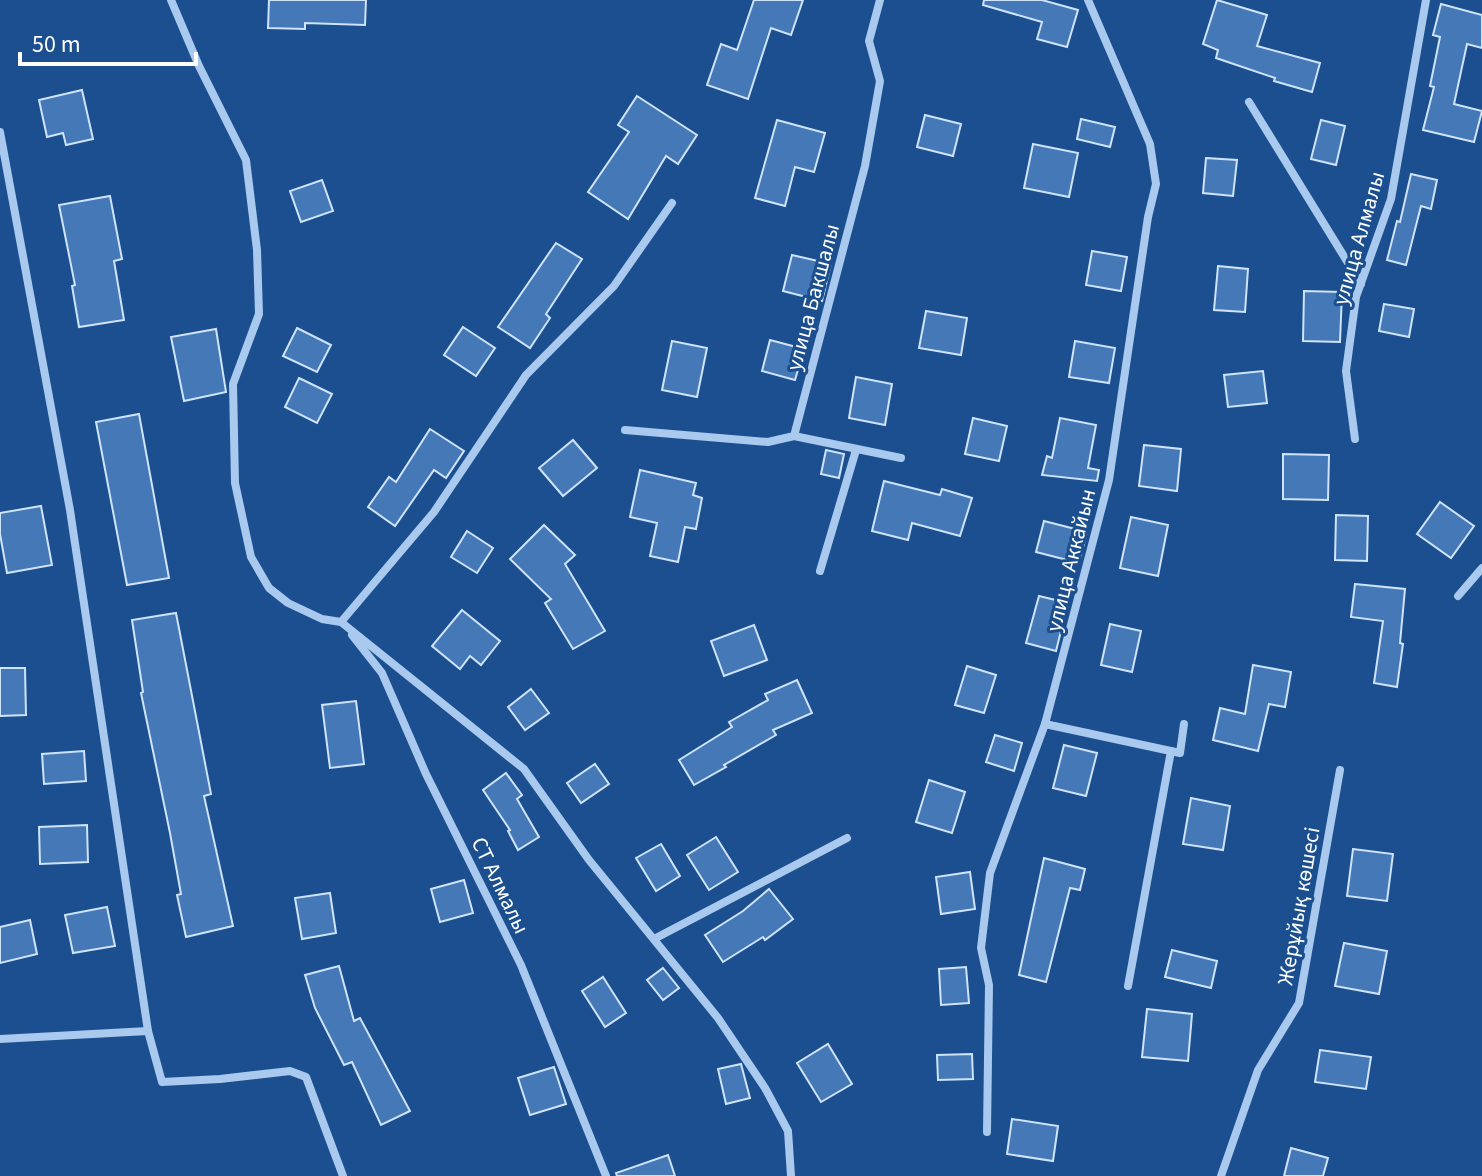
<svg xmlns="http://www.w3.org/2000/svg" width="1482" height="1176" viewBox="0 0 1482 1176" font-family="'Source Sans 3',sans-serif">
<rect width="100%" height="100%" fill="#1b4f8f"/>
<!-- building -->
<g fill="#4478b7" stroke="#cfe3fa" stroke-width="2">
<path d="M269,0H366L365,25L305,23V29L268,28Z"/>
<path d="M754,0H803L791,35L771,28L748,99L707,85L721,44L737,50Z"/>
<path d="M984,0H1042L1078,10L1067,47L1037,39L1042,22L983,5Z"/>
<path d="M1217,0L1267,15L1257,46L1320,63L1312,92L1274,81L1275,78L1216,58L1218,50L1203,44Z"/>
<path d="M1441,4L1482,15V48L1467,44L1454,104L1482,111L1474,142L1423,130L1434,87L1430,86L1440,37L1433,35Z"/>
<path d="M82,90L93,139L66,145L63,133L47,137L39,100Z"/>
<path d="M637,96L697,135L678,164L666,156L628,219L588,192L629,132L618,125Z"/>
<path d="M925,115L961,124L953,156L917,147Z"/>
<path d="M1081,119L1115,127L1110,147L1077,139Z"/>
<path d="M777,120L825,133L814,172L795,167L785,206L755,198Z"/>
<path d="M1321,120L1345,126L1336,165L1311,159Z"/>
<path d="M1033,144L1078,153L1069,197L1024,188Z"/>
<path d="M1206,158L1237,160L1233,196L1203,193Z"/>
<path d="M1411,174L1437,180L1431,209L1421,206L1406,265L1387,260L1397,221L1400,222Z"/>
<path d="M322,180L333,211L301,222L290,191Z"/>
<path d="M110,196L122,259L114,261L124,320L79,327L72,286L75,285L59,205Z"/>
<path d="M556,243L582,259L546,314L550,318L530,348L498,327Z"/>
<path d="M1092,251L1127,257L1121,291L1086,285Z"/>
<path d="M792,255L831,264L822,301L783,291Z"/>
<path d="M1218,266L1248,269L1245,312L1214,310Z"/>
<path d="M1304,291L1342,292L1340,342L1303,341Z"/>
<path d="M1384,304L1414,309L1409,337L1379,331Z"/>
<path d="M926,311L967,318L961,355L919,348Z"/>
<path d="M463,327L495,348L476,376L444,355Z"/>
<path d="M297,328L331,345L317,372L283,356Z"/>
<path d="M216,329L226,392L184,401L171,337Z"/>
<path d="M770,340L804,349L795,380L762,371Z"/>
<path d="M672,341L707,348L697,397L662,390Z"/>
<path d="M1075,341L1115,348L1109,383L1069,377Z"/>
<path d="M1263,371L1267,403L1228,407L1224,375Z"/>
<path d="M856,377L892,384L885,425L849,418Z"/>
<path d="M299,378L332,394L317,423L285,407Z"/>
<path d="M139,414L169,578L127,585L96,422Z"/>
<path d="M973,418L1007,426L999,461L965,454Z"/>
<path d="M1060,418L1096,425L1088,468L1099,470L1097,481L1042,475L1047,456L1052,458Z"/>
<path d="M430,429L464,451L446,478L434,470L395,526L368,507L389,477L396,482Z"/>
<path d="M573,440L597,468L563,496L539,468Z"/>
<path d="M1144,445L1181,449L1177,491L1139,486Z"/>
<path d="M826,450L844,454L839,478L821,474Z"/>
<path d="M1283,454L1329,455L1328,500L1283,499Z"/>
<path d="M640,470L696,483L693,495L702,498L696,529L685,527L678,562L650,556L657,523L630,517Z"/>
<path d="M884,481L940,495L942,489L972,498L960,536L912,523L908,540L872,531Z"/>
<path d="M1440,502L1474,526L1451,558L1417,534Z"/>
<path d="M41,506L52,565L7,573L0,534V513Z"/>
<path d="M1336,515L1368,516L1367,561L1335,560Z"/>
<path d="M1131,517L1168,525L1158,576L1120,568Z"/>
<path d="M1044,521L1087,532L1079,563L1036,552Z"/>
<path d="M544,525L575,555L565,564L605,631L573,649L545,603L551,599L510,559Z"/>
<path d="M467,531L493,548L477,573L451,557Z"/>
<path d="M1355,584L1405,589L1400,643L1403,644L1397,687L1374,683L1383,621L1351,617Z"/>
<path d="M1039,596L1068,603L1056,651L1026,643Z"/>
<path d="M462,610L500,641L481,665L470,656L460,669L432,646Z"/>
<path d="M176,613L211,794L204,796L233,926L186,937L177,895L181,894L170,833L141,693L143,692L132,620Z"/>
<path d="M1110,624L1141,631L1132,672L1101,665Z"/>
<path d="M754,625L767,660L724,676L711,641Z"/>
<path d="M1253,665L1291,672L1285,707L1269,704L1258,751L1213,740L1220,708L1245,714Z"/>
<path d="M967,666L996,675L984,713L955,705Z"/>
<path d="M0,668H25L26,715L0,716Z"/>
<path d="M797,680L812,713L773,730L776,735L724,765L726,767L694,785L679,760L732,727L729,722L768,700L765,694Z"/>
<path d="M531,689L549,713L525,730L508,707Z"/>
<path d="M356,701L364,764L330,768L322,705Z"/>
<path d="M995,735L1022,743L1014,771L986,762Z"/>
<path d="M1064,745L1097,753L1086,796L1053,788Z"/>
<path d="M84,751L86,781L44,784L42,754Z"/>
<path d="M595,764L609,784L581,803L567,783Z"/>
<path d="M506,773L522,795L517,799L539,837L518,850L508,831L510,830L483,790Z"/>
<path d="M929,780L965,792L952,833L916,822Z"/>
<path d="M1191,798L1230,806L1223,850L1183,844Z"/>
<path d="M87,825L88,862L40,864L39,827Z"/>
<path d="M716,837L738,872L709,890L687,855Z"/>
<path d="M661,844L680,876L656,891L636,858Z"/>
<path d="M1353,849L1393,854L1387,901L1347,896Z"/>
<path d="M1044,858L1085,869L1080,890L1070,888L1046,982L1019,975Z"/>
<path d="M970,872L975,909L941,914L936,877Z"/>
<path d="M464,880L473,913L440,922L431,889Z"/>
<path d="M769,889L793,919L765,940L763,937L723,962L705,935L743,911Z"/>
<path d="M330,893L336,933L302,939L295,898Z"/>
<path d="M107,907L115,946L73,953L65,915Z"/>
<path d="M30,920L37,954L0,963V927Z"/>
<path d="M1344,943L1387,951L1379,994L1335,986Z"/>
<path d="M1172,950L1217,961L1211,988L1165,977Z"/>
<path d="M339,966L354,1021L360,1018L410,1111L381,1125L352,1062L344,1065L315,1008L305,975Z"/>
<path d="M966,967L969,1003L941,1005L939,969Z"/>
<path d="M663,968L679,988L663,1000L647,980Z"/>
<path d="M603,977L626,1013L605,1027L582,991Z"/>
<path d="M1147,1009L1192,1014L1188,1061L1142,1057Z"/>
<path d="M828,1044L852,1084L821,1102L797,1063Z"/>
<path d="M1320,1050L1371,1057L1366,1089L1315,1082Z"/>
<path d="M972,1054L973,1079L938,1080L937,1055Z"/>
<path d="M741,1064L750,1098L726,1104L718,1069Z"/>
<path d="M554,1067L566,1104L530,1115L518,1078Z"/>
<path d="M1012,1119L1058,1126L1053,1161L1007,1154Z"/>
<path d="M1291,1148L1328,1158L1323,1176H1284Z"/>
<path d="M668,1155L675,1176H617L616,1173Z"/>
</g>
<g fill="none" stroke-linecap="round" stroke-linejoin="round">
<!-- street -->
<g stroke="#a9c9ee" stroke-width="8">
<path d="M171,0L199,66L246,160L257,250L259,314L233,384L235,483L251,557L269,588L288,603L322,619L341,622L524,769L589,860L718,1018L765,1088L788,1131L791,1176"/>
<path d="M1249,102L1361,284"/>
<path d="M0,132L70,510L148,1031L162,1082L220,1079L290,1071L306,1077L343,1176"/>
<path d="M625,430L768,442L794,436L865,166L880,81L869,41L880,0"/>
<path d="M794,436L901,458"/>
<path d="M1355,439L1346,371L1356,297L1391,199L1426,0"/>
<path d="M820,571L856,450"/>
<path d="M1458,596L1482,568"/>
<path d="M341,622L434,512L526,375L614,286L672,203"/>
<path d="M352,635L382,673L426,774L521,965L606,1176"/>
<path d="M1045,724L1180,753L1184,724"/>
<path d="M654,939L847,838"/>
<path d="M1128,986L1171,751"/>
<path d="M0,1039L148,1031"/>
<path d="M987,1132L989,985L981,948L990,873L1045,724L1109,480L1148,217L1156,184L1150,144L1088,0"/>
<path d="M1221,1176L1258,1070L1299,1003L1340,770"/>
</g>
</g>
<g text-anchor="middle" stroke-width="6" stroke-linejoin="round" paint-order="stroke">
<!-- street labels -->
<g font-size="22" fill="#fff" stroke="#1b4f8f">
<text transform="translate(1358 238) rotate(-74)" y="8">улица Алмалы</text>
<text transform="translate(812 297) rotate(-75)" y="8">улица Бакшалы</text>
<text transform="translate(1070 560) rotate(-76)" y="8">улица Аккайын</text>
<text transform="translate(501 885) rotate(64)" y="8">СТ Алмалы</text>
<text transform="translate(1298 906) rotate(-80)" y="8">Жерұйық көшесі</text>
</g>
</g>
<!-- scale -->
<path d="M20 52v12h176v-12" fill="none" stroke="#ffffff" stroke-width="4"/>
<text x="32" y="52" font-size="24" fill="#ffffff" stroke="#1b4f8f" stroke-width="6" paint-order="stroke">50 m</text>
</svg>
